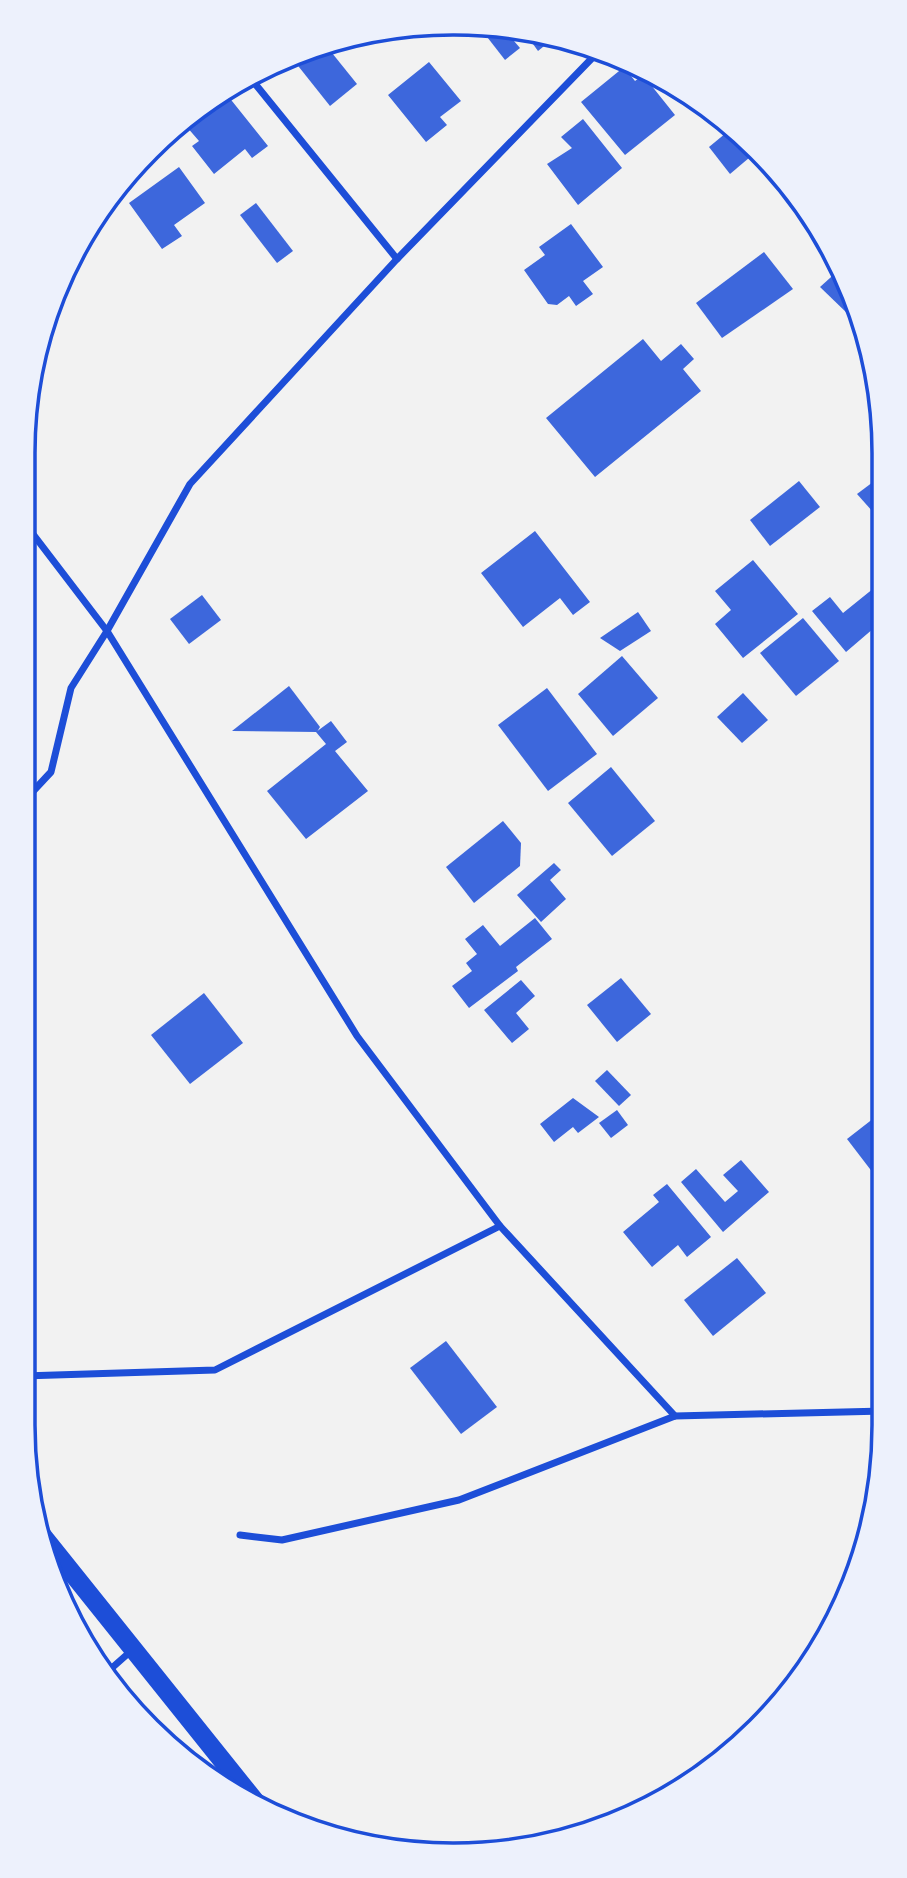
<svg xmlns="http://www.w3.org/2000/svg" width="907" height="1878" viewBox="0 0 907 1878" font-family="'PT Sans',sans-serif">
<rect width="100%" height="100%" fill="#f2f2f2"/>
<!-- building -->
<g fill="#3d67dc">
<path d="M488,30L508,34L520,48L505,60L484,33Z"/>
<path d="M528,37L549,42L538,51Z"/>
<path d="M328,48L357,84L330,106L295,62L308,52Z"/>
<path d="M429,62L461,101L440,117L447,125L426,142L388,95Z"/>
<path d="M624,67L635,81L643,75L675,115L625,155L581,102Z"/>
<path d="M228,96L268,146L252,158L245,149L214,174L192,146L199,141L186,126Z"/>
<path d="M583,119L622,168L578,205L547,164L572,148L561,137Z"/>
<path d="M732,128L756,152L730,174L709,147Z"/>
<path d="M179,167L205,203L174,225L182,236L162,249L129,203Z"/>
<path d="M256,203L293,251L277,263L240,215Z"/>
<path d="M571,224L603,267L583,281L593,294L576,306L569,296L557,305L548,304L524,270L545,255L539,247Z"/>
<path d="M764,252L793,289L722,338L696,303Z"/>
<path d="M840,269L852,289L857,309L849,315L820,287Z"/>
<path d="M643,339L661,361L681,344L694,359L683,369L701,391L595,477L546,418Z"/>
<path d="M881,476V521L857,494Z"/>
<path d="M799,481L820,507L770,546L750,520Z"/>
<path d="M535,531L590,602L573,615L560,598L523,627L481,573Z"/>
<path d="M753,560L798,614L743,658L715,624L731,610L715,591Z"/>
<path d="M874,588L881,596V622L846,652L812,611L830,597L843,613Z"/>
<path d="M202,595L221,620L189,644L170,619Z"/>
<path d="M638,612L651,631L620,651L600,638Z"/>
<path d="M803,618L839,661L796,696L760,653Z"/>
<path d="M622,656L658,698L613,736L578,694Z"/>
<path d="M289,686L320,727L317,732L232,731Z"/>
<path d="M547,688L597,754L548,791L498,725Z"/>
<path d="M743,693L768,720L742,743L717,717Z"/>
<path d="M331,721L347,742L335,751L368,791L306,839L267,791L326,744L316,732Z"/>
<path d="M611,767L655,821L612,856L568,803Z"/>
<path d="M503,821L521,843L520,866L474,903L446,867Z"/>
<path d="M554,863L561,870L550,880L566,899L541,922L517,895Z"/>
<path d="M535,918L552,939L516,967L518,971L469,1008L452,986L472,971L466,963L477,954L465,939L483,925L500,946Z"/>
<path d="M621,978L651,1014L617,1042L587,1005Z"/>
<path d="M521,980L535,996L516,1013L529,1029L512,1043L484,1010Z"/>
<path d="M204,993L243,1043L190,1084L151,1035Z"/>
<path d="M607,1070L631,1095L619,1106L595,1081Z"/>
<path d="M573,1098L599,1117L578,1133L573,1127L554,1142L540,1124Z"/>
<path d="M617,1110L628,1125L611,1138L599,1123Z"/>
<path d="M883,1111V1186L847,1139Z"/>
<path d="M741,1160L769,1192L723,1232L681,1182L696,1169L725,1202L738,1191L723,1175Z"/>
<path d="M667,1184L711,1237L687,1257L678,1245L652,1267L623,1232L659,1202L653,1195Z"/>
<path d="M737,1258L766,1293L713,1336L684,1300Z"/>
<path d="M446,1341L497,1407L461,1434L410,1368Z"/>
</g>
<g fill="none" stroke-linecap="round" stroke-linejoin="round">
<!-- minor -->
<g stroke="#1d4ed8" stroke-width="7">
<path d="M252,80L397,259"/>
<path d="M23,521L107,631L357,1036L500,1226"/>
<path d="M23,802L51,772L71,688L107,631L190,484L397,259L598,52"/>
<path d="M23,1376L215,1370L500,1226L675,1416"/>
<path d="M240,1535L282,1540L459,1500L675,1416L884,1411"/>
<path d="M105,1674L131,1651"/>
</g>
<!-- trunk -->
<path stroke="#1d4ed8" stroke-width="19" d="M41,1534L258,1805"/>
</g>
<!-- crop -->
<path d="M0 0H907V1878H0ZM453 35H454A418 418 0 0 1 872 453V1425A418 418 0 0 1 454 1843H453A418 418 0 0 1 35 1425V453A418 418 0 0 1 453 35Z" fill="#edf1fc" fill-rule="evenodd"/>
<path fill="none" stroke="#1d4ed8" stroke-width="3.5" d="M453 35H454A418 418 0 0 1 872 453V1425A418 418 0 0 1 454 1843H453A418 418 0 0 1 35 1425V453A418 418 0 0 1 453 35Z"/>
</svg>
